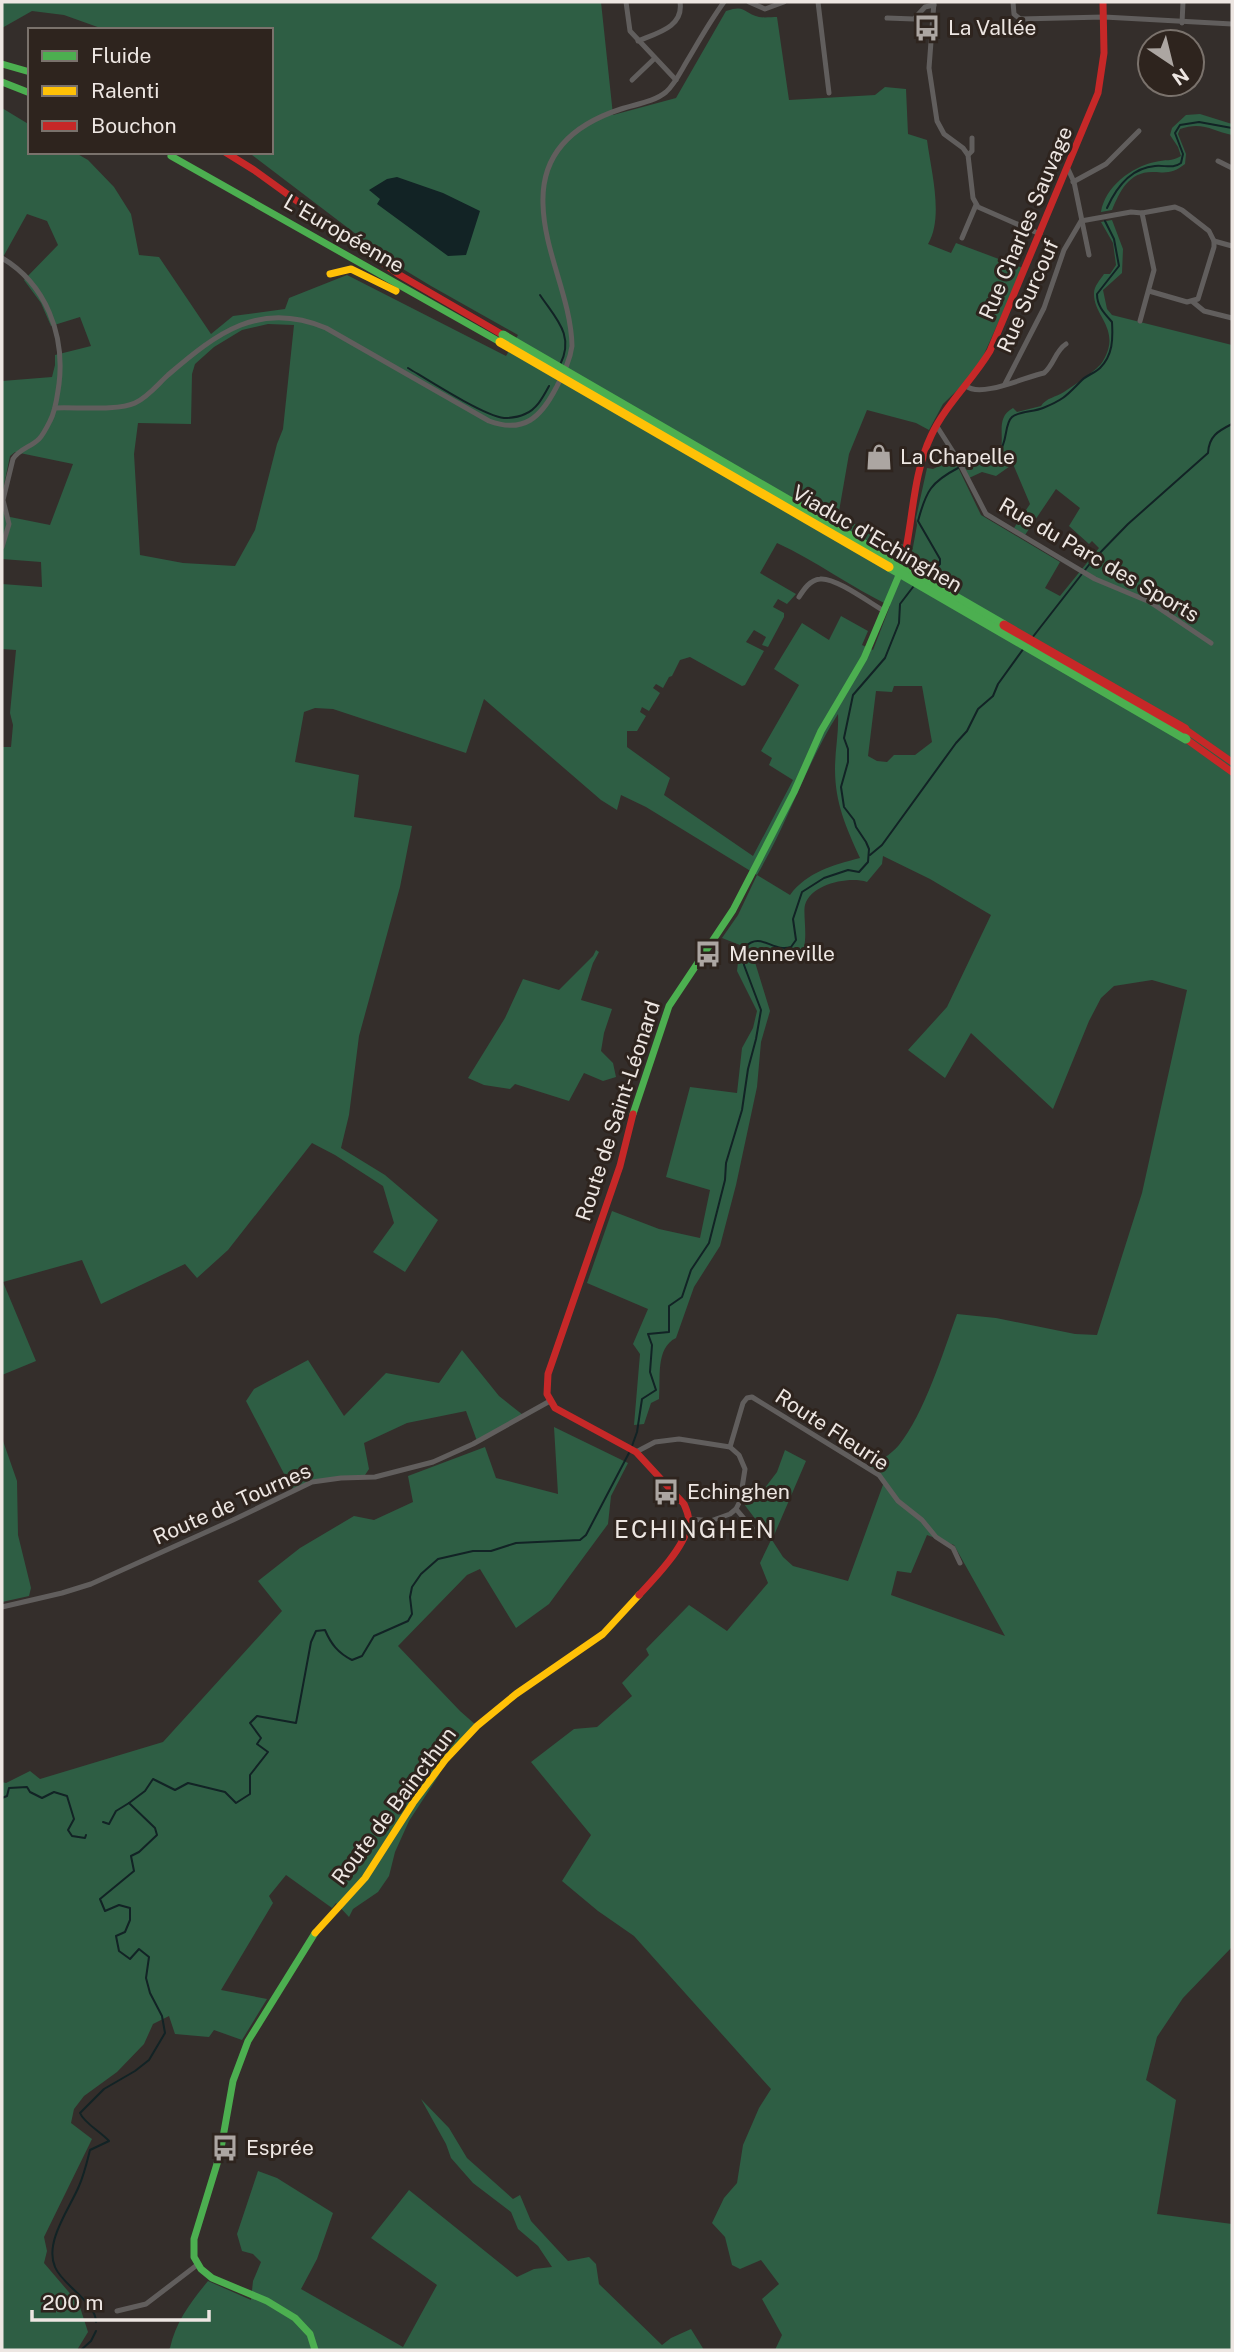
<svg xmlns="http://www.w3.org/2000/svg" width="1234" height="2352" viewBox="0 0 1234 2352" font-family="'Public Sans',sans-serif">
<rect width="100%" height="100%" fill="#342e2b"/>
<!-- green -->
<g fill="#2e5e44" fill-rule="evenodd">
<path d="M2,2H601L613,115L676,98L726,11C746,4 743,13 759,17C764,18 772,17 777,17L789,100L875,95L885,87L906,89L908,134L927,140C931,171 944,217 928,244L951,253L956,243L1023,268L976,372L943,404L929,430L916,423L867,410L849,454L838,517L901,544L913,547L917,525L916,518L927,468L933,469L954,459L981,515L1060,562L1045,588L1060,596L1099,548L1092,541L1089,544L1069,526L1080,508L1056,489L1025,535L1014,528L1030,504L1013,464L996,476L982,472L969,478L961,464L991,450L1001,449C1004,434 996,417 1013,408L1017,412L1041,406C1046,398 1056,397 1064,392C1073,386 1099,369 1103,361C1122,329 1093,316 1094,293C1094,286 1100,280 1104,274H1110L1116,265L1113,243L1101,222L1112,220L1123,249L1122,273L1103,290L1107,309L1112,315L1232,345V1947L1183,1998L1157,2037L1146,2080L1176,2100L1157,2214L1232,2224V2350H775L782,2335L762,2299L779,2284L761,2260L740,2269L732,2265L725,2237L712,2223L724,2198L737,2183L743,2145L759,2108L771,2089L634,1936L598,1911L562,1881L591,1835L531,1762L574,1729L597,1727L632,1696L622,1683L649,1655L646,1649L689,1605L727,1631L768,1583L760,1563L771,1540L744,1504V1492L758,1497L777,1472L785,1450L806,1461L772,1540L783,1557L793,1566L848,1581L884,1482L869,1469C878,1461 891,1455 899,1445C924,1414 943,1353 957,1314L996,1318L1075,1334L1097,1335L1142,1193L1187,990L1152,980L1114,986L1101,998L1089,1021L1053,1109L971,1033L945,1078L908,1050L947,1007L991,915L930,879L883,856L882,864L867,882C849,876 811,884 805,905C802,917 813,957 792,959C784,959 766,950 756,948L754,959L770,1011L761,1042L757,1087L736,1185L720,1246L694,1287L676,1338C655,1348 661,1379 659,1399L651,1403L644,1424L634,1425L640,1354L633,1344L648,1309L587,1283L612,1211L659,1229L700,1238L710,1190L666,1177L690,1087L737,1093L742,1048L753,1028L757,1011L737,971L740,945L722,938L738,915L757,875L646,807L621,795L617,810L601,800L484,699L466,753L333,709L315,708L304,712L295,762L359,775L354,817L412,826L400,887L359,1036L349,1115L341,1148L385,1175L438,1220L405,1272L373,1252L394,1223L383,1186L335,1155L312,1143L228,1250L197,1278L185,1264L101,1304L82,1260L3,1282L36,1361L2,1375V747H11L13,725L10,713L16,650L2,649V584L42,587L41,562L2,559V508L5,516L50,525L73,464L15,452L10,456L2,495V381L52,377L55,365V355L91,346L80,317L51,326L41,303L24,280L58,245L47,221L27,214L2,259V108L30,125V152H74L88,160L114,187L131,214L139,255L159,257L211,334L233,316L285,309L289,298L347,275L506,356L518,335L431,286L398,266L248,152H271V30H106L64,15L32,11L2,28ZM268,324L294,325L283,429L277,444L255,530L235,566L183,563L140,555L134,454L138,423L191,424L192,374L195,364L214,347L242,330ZM777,543C816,561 851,587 890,606L873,650L862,645L868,631L841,616L829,640L802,623L774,669L799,685L761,751L772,758L769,765L793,780L753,856L664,795L670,778L627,747V731H637L646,716L640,712L642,707L649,711L660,693L653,688L656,684L663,688L669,677L672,676L680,660L690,657L742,686L745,685L764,651L746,642L754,630L766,637L762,645L768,647L784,617V613L773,607L778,599L787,604L796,594L760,573ZM894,686H922L932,742L915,755H894L887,762L877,761L868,756L876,691L892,692ZM838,714C839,732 835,750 835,769C835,803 846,827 860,858C833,865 807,872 790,895L757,875C788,823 806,764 838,714ZM927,1535L954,1545L1005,1636L891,1595L897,1571L911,1573Z"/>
<path d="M1200,114L1232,124V135C1213,131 1202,121 1180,129L1178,134L1186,154L1185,164C1173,173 1168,173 1154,172C1129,171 1120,191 1112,210L1101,212C1105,187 1131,167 1155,162C1165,159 1172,162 1181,156L1178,147L1170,135L1172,128L1186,115Z"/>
<path d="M596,950L599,952L593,963L581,1000L612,1009L604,1033L601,1051L613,1063L616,1077L603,1081L584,1073L569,1101L515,1084L510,1089L484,1085L468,1078L505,1018L523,979L559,990L593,956Z"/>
<path d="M462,1350L499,1396L523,1415L477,1441L466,1411L407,1423L364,1443L369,1469L363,1478L318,1481L293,1491L246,1401L254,1389L308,1360L344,1416L386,1373L439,1383Z"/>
<path d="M554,1427L628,1463L611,1496L608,1524L549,1604L516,1628L480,1569L467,1575L398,1646L460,1711L477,1726L446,1759L439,1775L409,1821L395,1852L389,1876L378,1892L353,1909L349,1917L336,1903L332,1908L286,1875L269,1896L273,1903L221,1990L267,1999L242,2040L214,2030L209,2037L175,2034L169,2016L153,2024L144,2044L117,2072L84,2096L74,2109L71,2123L92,2139L44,2237L47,2251L44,2263L79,2304L88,2332L77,2350H2V1782L6,1783L30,1771L40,1779L163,1742L282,1611L258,1581L300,1548L354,1516L374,1520L413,1502L408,1476L485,1447L496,1478L558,1494Z"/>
<path d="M2,1438L17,1481L18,1535L31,1588L29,1596L2,1602Z"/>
<path d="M421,2099L449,2128L467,2158L513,2199L520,2195L531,2221L568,2261L589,2257L596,2264L599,2284L662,2345L671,2338L691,2329L704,2350H168L170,2348C176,2321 191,2302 208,2281L251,2300L253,2281L261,2262L253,2254L242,2251L237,2234L258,2171L277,2178L333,2213L317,2259L301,2289L403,2347L437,2285L371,2238L409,2190L517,2277L534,2269L552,2267L538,2246L518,2229L511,2212L473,2183L451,2158L446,2144Z"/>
</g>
<!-- water -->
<path fill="#122325" d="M397,177L443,193L480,211L466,255L448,256L377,204L380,199L369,190L387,179Z"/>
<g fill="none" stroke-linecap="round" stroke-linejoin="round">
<!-- stream -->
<g stroke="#122325" stroke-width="2">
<path d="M1107,208C1116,188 1130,168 1155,166C1165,165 1173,169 1181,163L1183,154L1175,133L1180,125L1199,122L1232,128"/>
<path d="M540,295C556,319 575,335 560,365"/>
<path d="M408,368C428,380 484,416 504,418C511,418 519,417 525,414C537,409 543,397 549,386"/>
<path d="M965,466L984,456L999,452C1008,442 1004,424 1012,417C1019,411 1034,412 1043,408C1065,399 1067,395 1082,380C1087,375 1095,373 1100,368C1113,355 1113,339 1112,322C1104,313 1097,306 1097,294L1119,266L1114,239L1105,221"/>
<path d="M929,575L940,564V559L918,521C926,491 931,482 958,468"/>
<path d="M1032,638L1092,561L1128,524L1208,453C1209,436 1218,431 1232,424"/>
<path d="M870,855L882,845L956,743L967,731L978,709L993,696L998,684L1024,648"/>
<path d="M632,1446L637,1432L642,1399L656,1390L650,1372L652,1345L648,1334L669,1332V1306L682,1297L691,1270L709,1243L725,1180L726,1163L742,1110L748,1069L756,1039L761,1010L744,965L745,947C761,931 773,953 791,947L796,940L793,919L802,892L824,878L848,870L859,872L868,862L869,849L866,842L856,827L854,820L844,807L841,787L848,762V749L844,738L853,695L885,658L899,623L900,604L913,587"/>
<path d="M2,1798L7,1796L9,1788L27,1787L30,1792L42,1798L54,1792L67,1796L74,1819L68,1830L72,1836L85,1838L86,1835"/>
<path d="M103,1822L109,1824L116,1811L129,1803"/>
<path d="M96,2322C96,2302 62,2285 55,2267C44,2242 70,2208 79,2186C84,2175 87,2162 90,2150L109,2141C101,2132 84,2123 80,2113L104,2089L135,2071L149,2060L165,2033L162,2016L150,1993L146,1978L149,1957L139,1949L130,1959L119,1951L116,1936L125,1932L130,1920V1908L119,1905L105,1911L100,1899L134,1871L131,1856L139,1852L157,1835L155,1828L129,1803L145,1791L153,1779L175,1790L188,1783L225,1792L236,1803L250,1794V1775L268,1752L257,1744L261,1738L250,1723L257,1716L296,1723L311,1642L316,1631L325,1630C331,1644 338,1653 352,1660L362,1656L374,1636L408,1621L412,1614L410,1597L412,1587L421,1574L438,1559L473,1551H491L516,1543L580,1540L586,1535L630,1451"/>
<path d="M81,2350L91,2341L96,2331"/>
</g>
<!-- street -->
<g stroke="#615e5d" stroke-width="5">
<path d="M626,2L630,31L676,80"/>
<path d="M749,2L765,9L784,2"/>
<path d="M818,2L829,93"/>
<path d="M934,2L929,68L937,121L944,134L963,148L968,155L973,198L978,207L1040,234"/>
<path d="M1013,2L1014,14L1020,19L1104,17L1232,24"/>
<path d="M887,18L914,19L925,7L934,5"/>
<path d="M1182,23L1183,2"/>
<path d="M638,41C657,33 684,27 680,2"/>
<path d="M632,80L655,58"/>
<path d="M968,155L972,151V138"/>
<path d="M1218,161L1232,168"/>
<path d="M1068,169L1074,182L1089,255"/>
<path d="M1073,182L1106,164L1139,131"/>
<path d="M962,238L976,205"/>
<path d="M1214,241L1232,246"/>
<path d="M2,258C46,284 65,335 59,384C57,397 56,410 50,421C47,427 43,435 39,439C31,447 19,449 13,459L3,500L9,524L2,547"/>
<path d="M1193,302L1204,311L1232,318"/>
<path d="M1140,321L1154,270L1142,213"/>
<path d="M1005,384L1044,308L1064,250L1081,221L1131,212L1142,213L1175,207L1182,210L1209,231L1214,241V247L1198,299L1187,302L1149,291"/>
<path d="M966,386C981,398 1025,377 1044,373C1054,365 1055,351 1066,344"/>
<path d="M55,408C76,407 118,411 135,403C148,397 158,384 168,375C217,333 259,300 326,328L489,421C524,434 541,417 556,388C563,374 570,361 572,346C571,298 544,252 543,204C541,152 575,124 621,109C636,104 654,102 666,92C675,84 681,71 687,61C699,41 710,21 724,2"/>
<path d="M936,425L957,458L986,514L1095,579L1150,602L1211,643"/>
<path d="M799,597C804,589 810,580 820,579C835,577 870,603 884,611"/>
<path d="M730,1447L743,1403L747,1398L752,1397L879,1475L898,1501L922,1520L936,1537L953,1548L960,1563"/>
<path d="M636,1452L655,1442L679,1439L730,1447L739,1455L745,1469L740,1501L736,1509L730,1514L705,1523L702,1528L686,1533"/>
<path d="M736,1509L752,1528"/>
<path d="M689,1519L702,1520L705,1523"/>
<path d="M2,1607L62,1593L91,1584L233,1520L312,1482L341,1478L375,1477L433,1462L473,1444L550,1401"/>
<path d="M117,2311L146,2304L197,2265"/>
</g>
<!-- fast -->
<g stroke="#4caf50" stroke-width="7">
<path d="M2,64L30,72"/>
<path d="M2,82L30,93"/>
<path d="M171,156L500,342"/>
<path d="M633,1114L669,1006L733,910L794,792L821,731L864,658L902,568"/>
<path d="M315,1933L248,2041L233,2081L220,2154L194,2239V2257L201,2269L212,2278L267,2301L295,2318L310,2334L315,2350"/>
</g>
<!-- slow -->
<g stroke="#ffc107" stroke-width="7">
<path d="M330,274L351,269L396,291"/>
<path d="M315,1933L365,1878L413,1803L446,1759L477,1726L516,1694L603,1634L639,1595"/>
</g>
<!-- jam -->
<g stroke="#c62828" stroke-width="7">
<path d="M225,152L254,170L398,274L503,335"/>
<path d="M902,568C913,525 912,476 931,436C946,404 972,381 990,351L1098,93L1104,53L1103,2"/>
<path d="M1185,729L1232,762"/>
<path d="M1186,739L1232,772"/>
<path d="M633,1114L620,1166L548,1374L547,1394L555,1408L636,1452L684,1504C687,1511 690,1518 688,1526C684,1548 654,1579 639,1595"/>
</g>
<!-- fast-bridge -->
<g stroke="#4caf50" stroke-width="9">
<path d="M503,335L1004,625"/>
<path d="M889,567L1186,739"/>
</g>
<!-- slow-bridge -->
<path stroke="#ffc107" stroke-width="9" d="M500,342L889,567"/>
<!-- jam-bridge -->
<path stroke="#c62828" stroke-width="9" d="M1004,625L1185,729"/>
</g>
<!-- icons -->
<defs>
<g id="bus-bare" transform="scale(2.1)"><path d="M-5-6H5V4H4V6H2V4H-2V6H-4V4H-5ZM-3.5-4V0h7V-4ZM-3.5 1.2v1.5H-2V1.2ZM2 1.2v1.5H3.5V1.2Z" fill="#aca6a2" stroke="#2e241e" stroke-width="2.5" paint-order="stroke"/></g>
<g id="shop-bare" transform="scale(2.1)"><path d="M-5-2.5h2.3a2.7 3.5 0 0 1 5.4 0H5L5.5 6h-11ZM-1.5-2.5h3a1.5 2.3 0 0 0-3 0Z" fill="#aca6a2" stroke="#2e241e" stroke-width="2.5" paint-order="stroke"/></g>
</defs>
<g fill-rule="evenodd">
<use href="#bus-bare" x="927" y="28"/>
<use href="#shop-bare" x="879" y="457"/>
<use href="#bus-bare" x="708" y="954"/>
<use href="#bus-bare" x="666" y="1492"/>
<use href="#bus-bare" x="225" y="2148"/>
</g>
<g text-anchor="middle" stroke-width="6" stroke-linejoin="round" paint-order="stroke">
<!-- poi labels -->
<g font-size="21" fill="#ede6e2" stroke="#2e241e" text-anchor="start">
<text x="948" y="35">La Vallée</text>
<text x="900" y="464">La Chapelle</text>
<text x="729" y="961">Menneville</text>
<text x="687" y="1499">Echinghen</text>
<text x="246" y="2155">Esprée</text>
</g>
<!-- street labels -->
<g font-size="21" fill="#ede6e2" stroke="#2e241e">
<text transform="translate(1026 223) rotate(-67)" y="7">Rue Charles Sauvage</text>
<text transform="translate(344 234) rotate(30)" y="7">L'Européenne</text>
<text transform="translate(1028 296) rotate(-66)" y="7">Rue Surcouf</text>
<text transform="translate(877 539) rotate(30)" y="7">Viaduc d'Echinghen</text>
<text transform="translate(1099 560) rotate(30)" y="7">Rue du Parc des Sports</text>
<text transform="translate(618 1111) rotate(-72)" y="7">Route de Saint-Léonard</text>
<text transform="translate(832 1430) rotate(33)" y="7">Route Fleurie</text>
<text transform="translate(232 1504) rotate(-24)" y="7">Route de Tournes</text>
<text transform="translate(394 1806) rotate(-53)" y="7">Route de Baincthun</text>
</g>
<!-- quarter labels -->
<g font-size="24" letter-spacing="2" fill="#ede6e2" stroke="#2e241e">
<text x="695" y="1538">ECHINGHEN</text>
</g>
</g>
<!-- border -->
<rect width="1234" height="2352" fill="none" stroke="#ede6e2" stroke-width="7"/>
<!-- legend -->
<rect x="28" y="28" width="245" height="126" fill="#2e241e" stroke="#7a726c" stroke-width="2"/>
<rect x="42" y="51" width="35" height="10" fill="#4caf50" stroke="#7a726c" stroke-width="2"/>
<text x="91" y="63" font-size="21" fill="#ede6e2">Fluide</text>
<rect x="42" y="86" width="35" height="10" fill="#ffc107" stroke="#7a726c" stroke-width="2"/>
<text x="91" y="98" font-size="21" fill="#ede6e2">Ralenti</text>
<rect x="42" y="121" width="35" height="10" fill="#c62828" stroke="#7a726c" stroke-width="2"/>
<text x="91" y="133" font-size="21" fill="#ede6e2">Bouchon</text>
<!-- north arrow -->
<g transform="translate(1171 63) rotate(145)"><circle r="33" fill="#2e241e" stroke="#7a726c" stroke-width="2"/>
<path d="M0-5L12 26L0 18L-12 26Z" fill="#aca6a2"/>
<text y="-10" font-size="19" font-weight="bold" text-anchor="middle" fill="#ede6e2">N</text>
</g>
<!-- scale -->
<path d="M32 2310v10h177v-10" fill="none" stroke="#ede6e2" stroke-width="3.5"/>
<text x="42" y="2310" font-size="21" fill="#ede6e2" stroke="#2e241e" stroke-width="5" paint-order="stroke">200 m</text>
</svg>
